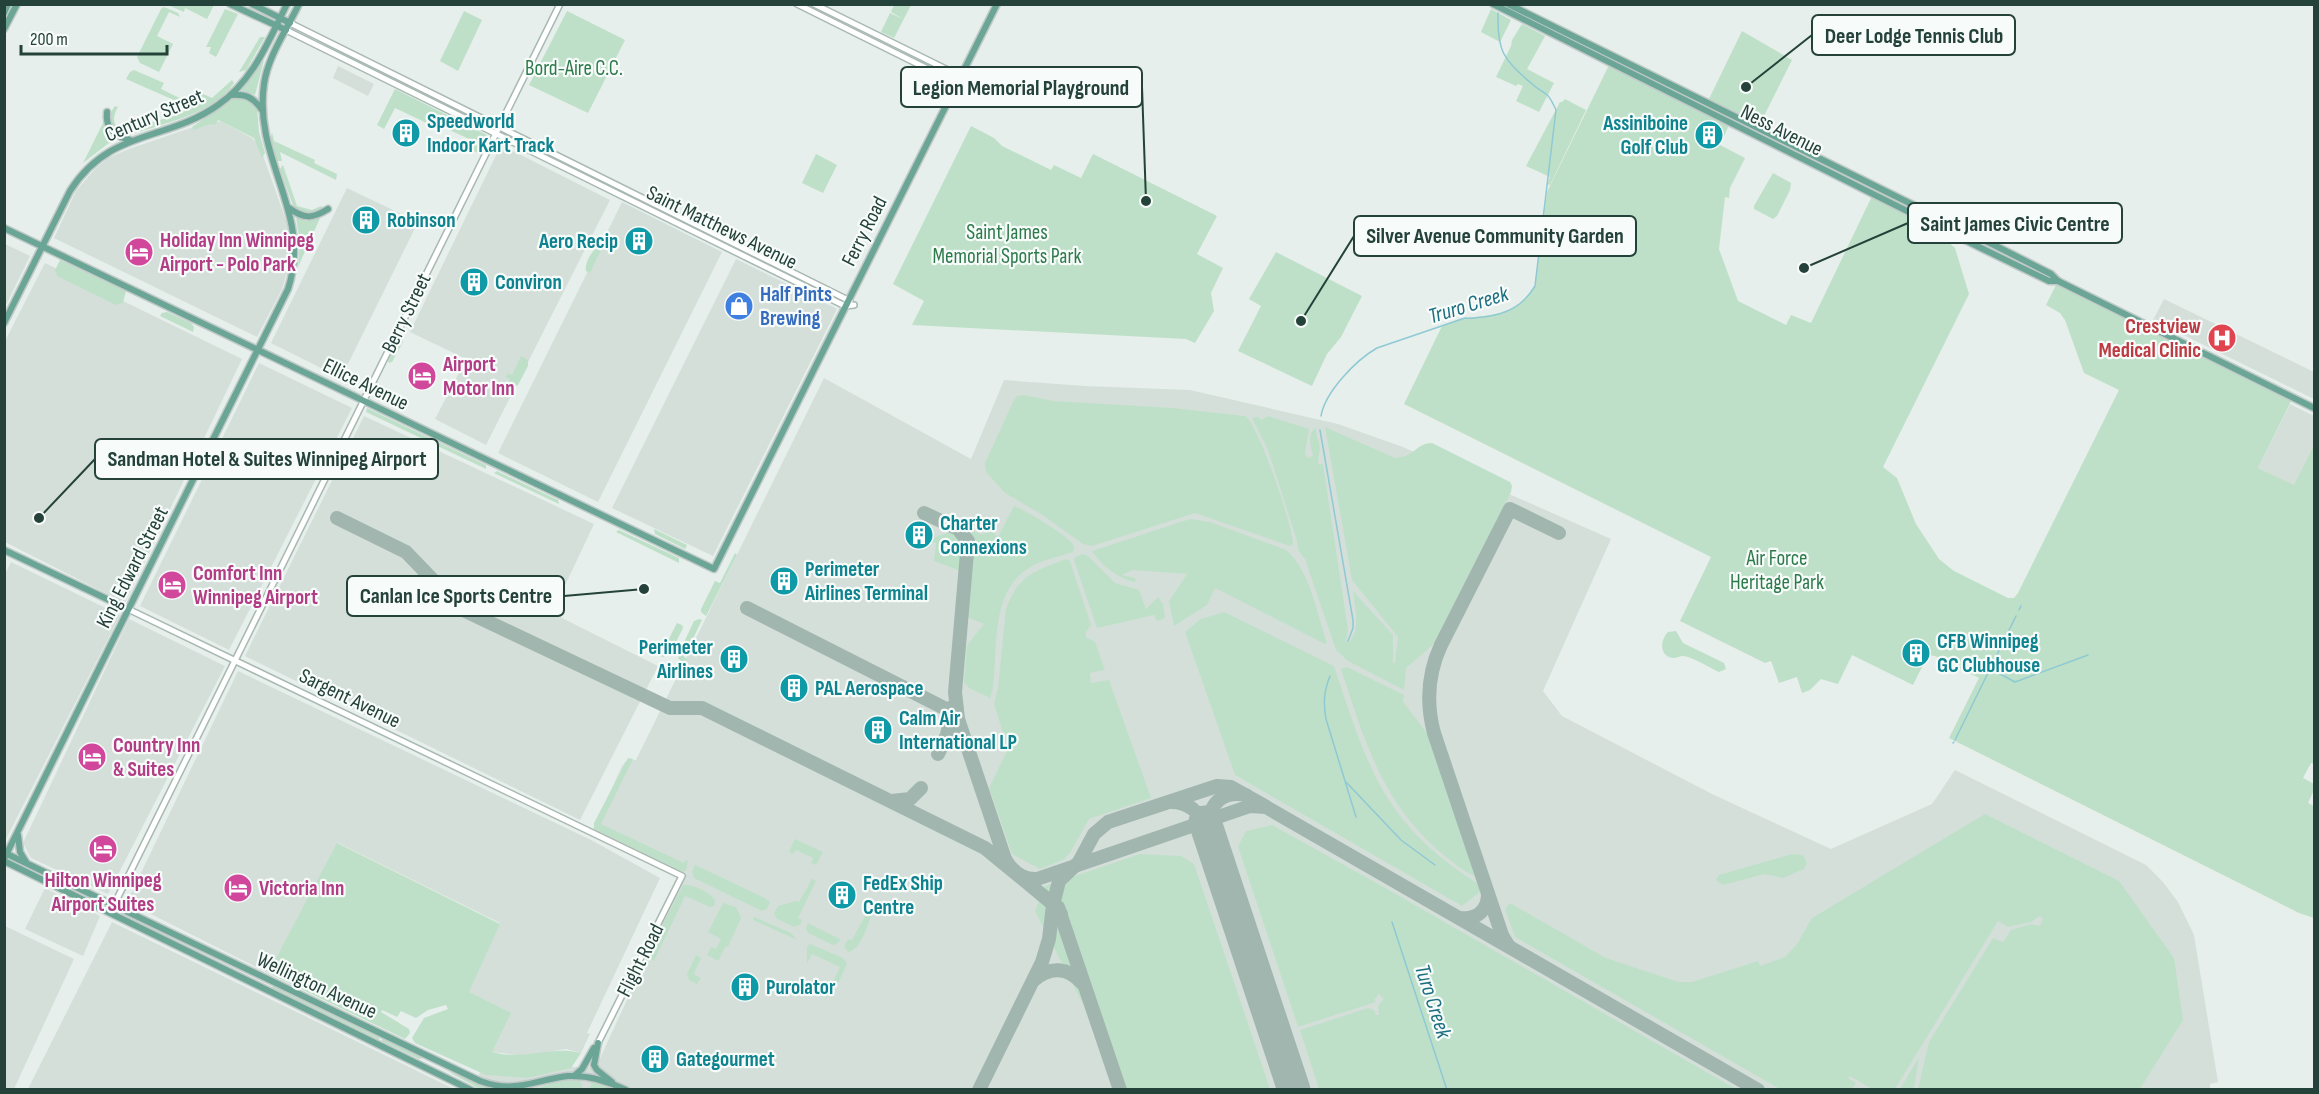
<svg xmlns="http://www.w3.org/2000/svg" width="2319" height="1094" viewBox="0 0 2319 1094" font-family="'Sofia Sans Condensed',sans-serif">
<rect width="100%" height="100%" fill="#e6efeb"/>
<!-- built -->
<g fill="#d4dfda">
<path d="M338,66L374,84L368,96L333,78Z"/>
<path d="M211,121L222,122L252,138L260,147L288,226L290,263L282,289L257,337L54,238L76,191L95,169L108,158L129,149Z"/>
<path d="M501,145L610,200L486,445L435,419L466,359L410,332Z"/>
<path d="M347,188L418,222L341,378L271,343Z"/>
<path d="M622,202L722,252L598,502L498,453Z"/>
<path d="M5,244L30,256L5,307Z"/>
<path d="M736,259L837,309L713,556L612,508Z"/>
<path d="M45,263L242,359L125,603L5,542L4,343Z"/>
<path d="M2164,299L2314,372V399L2153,320Z"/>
<path d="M259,363L352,408L229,650L140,606Z"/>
<path d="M824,378L971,459L1004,380L1085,386L1190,390L1338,424L1403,447L1611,539L1543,691L1562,716L1712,794L1831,849L1932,804L1955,770L2146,865L2163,882L2178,902L2194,935L2218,1082L2210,1084V1090H473L482,1067H596L685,874L593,829L622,766L626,761L636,760Z"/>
<path d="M2290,404L2314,416V445L2294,486L2258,468Z"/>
<path d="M364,416L594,524L552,613L658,666L580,820L245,656Z"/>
<path d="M11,562L120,615L5,841L4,576Z"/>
<path d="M129,619L225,666L108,894L31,858L23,843Z"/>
<path d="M238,671L591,840L660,878L587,1033L590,1034L581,1053L566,1049L526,1056L492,1052L468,992L500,923L338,843L268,973L127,902Z"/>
<path d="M45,888L100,916L83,956L25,929Z"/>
<path d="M112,922L270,999L454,1089H28Z"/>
<path d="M5,926L74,959L14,1089H5Z"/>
</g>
<!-- green -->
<g fill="#bfe0c8">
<path d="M168,5L211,4L214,5L207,19L185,8L184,12Z"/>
<path d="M894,5H911L894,38L881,32L890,13L903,19L891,12Z"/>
<path d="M164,7L178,13L180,17L169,12L157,36L173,44L159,72L140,63L137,57L161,9Z"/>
<path d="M225,9L238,14L216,57L209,53L211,47H206Z"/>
<path d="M1491,9L1511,20L1500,42L1481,32Z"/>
<path d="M464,11L482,20L458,71L440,61Z"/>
<path d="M567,11L625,40L588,113L529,85Z"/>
<path d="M1522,24L1545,36L1527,69L1554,83L1539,112L1516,101L1523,86L1518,84L1516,86L1496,77L1511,46L1512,40Z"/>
<path d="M1742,31L1792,60L1758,128L1707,103Z"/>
<path d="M260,37H265L246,70L239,72Z"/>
<path d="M331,44L499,127L495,134L327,50Z"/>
<path d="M903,48L960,76L956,83L900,55Z"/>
<path d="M264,60L255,95L241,90Z"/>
<path d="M1610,63L1730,123L1720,145L1745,158L1730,188L1729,198L1725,197L1719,249L1738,301L1786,325L1791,315L1811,323L1873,194L1948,232L1947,241L1955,248L1969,294L1883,467L1897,478L1916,524L1939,559L1954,571L2008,598H2014L2018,593L2119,390L2084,373L2065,320L2060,313L2046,305L2058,281L2293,397L2258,468L2294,485L2314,445V764L2311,763L2303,778L2314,784V790L2308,803L2314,806V918L2299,913L1949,738L1979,678L1935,656L1928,655L1913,685L1852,655L1838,684L1821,679L1810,690L1802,693L1797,677L1779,683L1771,661L1765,663L1680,621L1711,557L1404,404L1442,326C1449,324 1458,318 1465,318C1495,315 1517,315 1535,286L1547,192Z"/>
<path d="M134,70L164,83L161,89L192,104L199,92L212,98L232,80L234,83C213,114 164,123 130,135C112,137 104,119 115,106L118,107C112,117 112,128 125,130L174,116L192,108L126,79L130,72Z"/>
<path d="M395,89L487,135L478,153L472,150L476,142L434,123L433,126L395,108L384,129L377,125Z"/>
<path d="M246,96L257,107L259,132L265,153L262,158L254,138L218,120L215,125L210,124L194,130L192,127L234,98Z"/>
<path d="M1565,99L1586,110L1550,185L1547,184L1550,177L1526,166L1560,102H1562Z"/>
<path d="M103,123L114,139L83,163Z"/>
<path d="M971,126L994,138L1002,146L1049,169L1051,170L1054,165L1081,178L1093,154L1217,216L1197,254L1223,268L1211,293L1214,311L1195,343L1186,339L912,325L924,301L893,284Z"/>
<path d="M272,132L274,141L315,160L314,163L337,174L336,180L280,152L282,161H277L270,141Z"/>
<path d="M816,154L837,165L823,193L802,183Z"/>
<path d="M568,161L676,214L673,221L565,168Z"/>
<path d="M283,165L297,206L312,210L321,206L322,208L316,214L304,215L294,208L280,169Z"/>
<path d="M1773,173L1791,183L1790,190L1777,216L1773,219L1754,209V206Z"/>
<path d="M321,216L298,267L300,243L296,217L307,221Z"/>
<path d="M597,248L601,250L590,273L586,271C584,265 591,251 597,248Z"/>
<path d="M1276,252L1362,296L1341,337L1327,354L1312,386L1238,351L1261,306L1249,299Z"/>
<path d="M60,260L126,291L123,303L116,305L57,276L55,270Z"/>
<path d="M167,312L191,323L194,327L193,332L160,316L162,313Z"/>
<path d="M397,338L402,339L403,342L392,362L389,363L387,359Z"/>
<path d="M521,356L528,360V366L518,385L515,387L508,383L510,379L506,377L508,373L512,375Z"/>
<path d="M1023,395L1054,401L1173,408L1245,416C1259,425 1293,526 1293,544L1290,546L1195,513L1092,546L1083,544L1041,514L1005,493L986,472L985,463L1013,402L1017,396Z"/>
<path d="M367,408L486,465V469L366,412Z"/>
<path d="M1268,416L1309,429L1305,453L1306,456L1309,458L1313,455C1310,445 1307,435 1316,427C1315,436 1320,441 1320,449C1319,455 1318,459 1318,464H1323L1348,630L1346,641L1349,642C1361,629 1355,608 1353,591L1393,635V663H1395L1398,637L1352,580L1325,427L1395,458C1415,457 1416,443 1432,443L1510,482L1512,486L1511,492L1436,642L1406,668L1404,690L1348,661L1336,650L1305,559L1298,550L1297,541L1268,450L1252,418L1258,417L1261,420Z"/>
<path d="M497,471L558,500L559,504L494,473Z"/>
<path d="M1014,506C1024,509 1066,535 1072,543C1075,547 1074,548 1073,552C1058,557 1041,560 1029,568C990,592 998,648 993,688L990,698L969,688L964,682L967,645L984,624L967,617L974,547L972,538L966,529L981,534L993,532L998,537Z"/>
<path d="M1190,519L1210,522L1286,550C1310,570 1317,614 1327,643L1325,644L1215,588L1207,605L1174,626L1169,601L1187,574L1132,570L1122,575L1135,578L1136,582C1118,579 1102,566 1092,551Z"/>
<path d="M654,529L687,545L685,549L655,534Z"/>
<path d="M619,530L679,558V563L616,532Z"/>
<path d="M949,532C966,539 963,555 961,571L934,561L936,543L926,541Z"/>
<path d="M735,553L737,555L706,616L701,612V609L715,581L720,583Z"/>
<path d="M1083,554L1088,556L1115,583L1139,590L1146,609L1158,597L1163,604L1165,618L1157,621L1154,615L1097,628L1074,560L1075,557Z"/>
<path d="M1066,559L1070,561L1091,625L1086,632V637L1095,642L1105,670L1090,673L1091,683L1109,680L1151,798L1089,819L1070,853L1063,860L1040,869L1012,854L989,788L1008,749L994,704L998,688L1006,609C1018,575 1035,571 1066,559Z"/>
<path d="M1224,612L1334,666C1368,768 1383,824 1480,885L1481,891L1462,906L1235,775L1185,632L1201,619Z"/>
<path d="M699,619L702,620L684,657L687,659L686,662L681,661L678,658L679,653L694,621Z"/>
<path d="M677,623L682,625L683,628L670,654L663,657L660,656Z"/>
<path d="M1676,631L1683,643L1724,663L1726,669L1719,672C1710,668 1691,656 1683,656C1680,656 1677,658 1673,658C1659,656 1660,640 1668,632Z"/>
<path d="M1347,667L1404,695L1403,702L1430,737L1476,876C1466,874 1454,863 1445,856C1383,806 1365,742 1341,669Z"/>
<path d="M628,758L633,759L601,824L684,863L686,860L688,861L686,870L683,872L594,829V823Z"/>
<path d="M1985,814L2119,881L2174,958L2183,1020L2140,1089H1918L1929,1042L1993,938L2003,942L2011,930L2031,924L2040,926L2043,919L2040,916L2031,922L2008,927L1998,921L1895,1089H1872L1850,1076L1848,1078L1856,1083L1852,1089H1780L1515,937L1505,909L1510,903L1606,958L1679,982H1692L1758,961L1760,966L1785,957L1797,944L1812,918Z"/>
<path d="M1272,825L1380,885L1736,1089H1319L1300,1030L1368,1008L1374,1010L1376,1015H1379L1378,1006L1384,999L1378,993V996L1374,999L1376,1002L1298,1027L1238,847L1246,831Z"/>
<path d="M795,839L823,852L816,865L811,863L813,858L796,850L793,854L789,852Z"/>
<path d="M337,843L500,924L469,992L511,1013L492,1052C525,1061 551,1045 581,1053L571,1068L527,1078L486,1075L415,1043L412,1038L424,1018L448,1009L446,1005L428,1010L416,1018L401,1011L397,1017L382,1010L381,1012L409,1029L410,1033L405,1039L268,973Z"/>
<path d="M1140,854L1181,856L1194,864L1270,1089H1127L1035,911L1045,886Z"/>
<path d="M1792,854L1803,855L1807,863L1804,869L1783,878L1765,874L1723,885L1716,880L1719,875Z"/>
<path d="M695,865L765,898L770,902L767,909L762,911L694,878L692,872Z"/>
<path d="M810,878L816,881L798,918L802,920L800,925L794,927L776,918L774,913L778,906L796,901L799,902L811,881Z"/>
<path d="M683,885C693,884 710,892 715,900L714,906L710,907L685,896L654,961L650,958L649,951Z"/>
<path d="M723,903L736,907L741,918L728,947L726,946L718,961L707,955L711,947L716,949L721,939L708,932Z"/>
<path d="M867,912L872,914C867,926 861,950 848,952L844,946L848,939L852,940Z"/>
<path d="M754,917L791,933L797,940L753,920Z"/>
<path d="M808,923L840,939L839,942L833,945L808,933L806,928Z"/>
<path d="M810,944L843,958L847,964L839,981L824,1001L840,967L812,954L807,963V947Z"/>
<path d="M696,955L701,958L694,974L701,978L697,984L689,980L687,974Z"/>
<path d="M273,986L380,1037L379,1040L272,988Z"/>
<path d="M383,1038L422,1057L423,1058L419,1059L381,1041Z"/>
<path d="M1919,1058L1914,1089H1900L1918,1059Z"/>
<path d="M447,1071L486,1086L507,1089H480Z"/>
<path d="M566,1080L580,1081L582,1085V1089H537L551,1083Z"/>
<path d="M592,1082H596L619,1090H589Z"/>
</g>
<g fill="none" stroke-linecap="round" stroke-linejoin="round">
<!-- stream -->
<g stroke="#8ec9d4" stroke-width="1.5">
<path d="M1321,416C1325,392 1356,360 1377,348L1465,318C1472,319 1477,317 1484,317C1507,314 1523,306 1535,286L1556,110C1546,88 1546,97 1531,83C1503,59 1497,51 1498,13"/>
<path d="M1320,430L1353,620V628L1348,641"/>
<path d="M2019,610L2021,606"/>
<path d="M1991,669L2015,682L2088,655"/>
<path d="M1330,676C1324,691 1323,703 1326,719L1356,817"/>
<path d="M1955,740L2016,616"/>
<path d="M1953,743L1954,742"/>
<path d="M1346,782L1401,840L1435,865"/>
<path d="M1392,922L1447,1090"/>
</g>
<!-- taxiway -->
<g stroke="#a2b6b0" stroke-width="14">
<path d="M924,513L958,529L968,541L955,692L958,719"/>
<path d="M337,518L406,552L461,609L670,708H702L985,848L1053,904L1061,914"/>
<path d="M747,608L952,712L958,719L1006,862"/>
<path d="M938,754L947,735L953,706"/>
<path d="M892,801L910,799L921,788"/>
<path d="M1169,802C1188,801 1200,812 1206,829"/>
<path d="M1005,859C1012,871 1022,880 1037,879L1250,806L1266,807L1758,1090"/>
<path d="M1230,895C1222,871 1195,820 1219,800C1227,794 1236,793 1246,795"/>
<path d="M1058,907L1120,1090"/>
<path d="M1460,918C1477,920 1488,910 1488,894"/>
<path d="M1508,945L1502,935L1434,733C1426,703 1428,673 1441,645L1510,509L1559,533"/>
<path d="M1034,980C1050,966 1068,967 1082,983"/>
<path d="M979,1090L1042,962L1049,939L1053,905L1059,881L1079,862L1094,834L1108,822L1217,786L1231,787L1265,806"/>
</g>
<!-- runway -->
<path stroke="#a2b6b0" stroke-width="33" d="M1205,822L1294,1090"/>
<!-- minor casing -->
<g stroke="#a8b8b2" stroke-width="8">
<g id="minor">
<path d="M797,4L956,83"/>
<path d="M814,4L960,76"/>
<path d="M290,23L850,301"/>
<path d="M286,30L845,306L854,305"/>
<path d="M128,609L682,876L598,1043"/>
<path d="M112,909L560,4"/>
</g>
</g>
<!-- major casing -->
<g stroke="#c2cac8" stroke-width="9">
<g id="major">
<path d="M230,4L286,30"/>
<path d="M252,4L290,23"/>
<path d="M1493,4L1983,249L2049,281H2058"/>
<path d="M1508,4L1996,246L2051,274L2058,281L2314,408"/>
<path d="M4,13L8,4"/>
<path d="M4,29L17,4"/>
<path d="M231,95C246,94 253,97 262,110"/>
<path d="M107,112C105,129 115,136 130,140"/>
<path d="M289,208C304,219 312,219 328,209"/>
<path d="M4,228L714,569L997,4"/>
<path d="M4,323L70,191C110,128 166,142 218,105C253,81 268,42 287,4"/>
<path d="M4,550L128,609"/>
<path d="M18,835L20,852L26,862"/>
<path d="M5,853L480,1081C516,1094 534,1080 568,1076C588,1075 608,1081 626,1090"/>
<path d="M4,859L288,289C313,213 253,161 264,84C268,56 287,29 299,4"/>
<path d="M4,861L471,1090"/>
<path d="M598,1043L594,1065L597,1070L612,1082"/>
<path d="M574,1076L582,1069L594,1048"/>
</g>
</g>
<!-- minor -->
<use href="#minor" stroke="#fff" stroke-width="5"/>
<!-- major -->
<use href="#major" stroke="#6aa596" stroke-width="6"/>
</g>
<!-- icons -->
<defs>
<g id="building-disc" transform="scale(1.5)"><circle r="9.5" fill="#0f9aa8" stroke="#f7fbf9"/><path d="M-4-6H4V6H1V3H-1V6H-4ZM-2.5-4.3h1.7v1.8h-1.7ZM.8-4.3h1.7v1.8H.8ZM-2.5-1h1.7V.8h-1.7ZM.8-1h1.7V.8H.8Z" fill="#fff"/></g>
<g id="hotel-disc" transform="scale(1.5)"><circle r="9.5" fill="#d1479c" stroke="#f7fbf9"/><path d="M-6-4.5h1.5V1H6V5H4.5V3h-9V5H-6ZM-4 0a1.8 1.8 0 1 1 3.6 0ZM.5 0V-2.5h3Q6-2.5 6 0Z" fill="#fff"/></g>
<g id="shop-disc" transform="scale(1.5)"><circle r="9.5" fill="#3f7fe0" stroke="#f7fbf9"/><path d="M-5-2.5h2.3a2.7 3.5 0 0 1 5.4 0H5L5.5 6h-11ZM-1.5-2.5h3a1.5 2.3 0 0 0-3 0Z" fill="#fff"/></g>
<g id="hospital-disc" transform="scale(1.5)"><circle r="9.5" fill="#e0444e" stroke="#f7fbf9"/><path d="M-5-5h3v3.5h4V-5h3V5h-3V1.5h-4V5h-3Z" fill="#fff"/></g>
</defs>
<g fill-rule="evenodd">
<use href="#building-disc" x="406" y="133"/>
<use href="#building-disc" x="1709" y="135"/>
<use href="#building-disc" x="366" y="220"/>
<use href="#building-disc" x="639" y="241"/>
<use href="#hotel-disc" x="139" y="252"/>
<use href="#building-disc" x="474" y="282"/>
<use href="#shop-disc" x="739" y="306"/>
<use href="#hospital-disc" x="2222" y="338"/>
<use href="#hotel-disc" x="422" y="376"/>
<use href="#building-disc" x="919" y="535"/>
<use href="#building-disc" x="784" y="581"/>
<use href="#hotel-disc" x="172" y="585"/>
<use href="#building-disc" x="1916" y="653"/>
<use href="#building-disc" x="734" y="659"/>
<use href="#building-disc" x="794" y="688"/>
<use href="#building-disc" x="878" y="730"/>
<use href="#hotel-disc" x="92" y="757"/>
<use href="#hotel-disc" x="103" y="849"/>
<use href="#hotel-disc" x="238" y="888"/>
<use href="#building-disc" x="842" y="895"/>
<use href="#building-disc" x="745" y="987"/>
<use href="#building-disc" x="655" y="1059"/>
</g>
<g text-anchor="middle" stroke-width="4.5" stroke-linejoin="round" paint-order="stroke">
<!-- park labels -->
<g font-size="21" fill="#2d7a4b" stroke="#f7fbf9">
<text x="574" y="75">Bord-Aire C.C.</text>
<text x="1007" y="239">Saint James<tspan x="1007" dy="24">Memorial Sports Park</tspan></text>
<text x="1777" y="565">Air Force<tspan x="1777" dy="24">Heritage Park</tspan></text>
</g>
<!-- street labels -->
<g font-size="21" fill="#24423a" stroke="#f7fbf9">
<text transform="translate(154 115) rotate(-23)" y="7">Century Street</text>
<text transform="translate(1782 130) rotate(27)" y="7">Ness Avenue</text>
<text transform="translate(722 227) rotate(26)" y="7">Saint Matthews Avenue</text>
<text transform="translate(864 231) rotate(-63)" y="7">Ferry Road</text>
<text transform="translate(406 313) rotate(-64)" y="7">Berry Street</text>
<text transform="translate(366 384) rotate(26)" y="7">Ellice Avenue</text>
<text transform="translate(132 567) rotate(-63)" y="7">King Edward Street</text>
<text transform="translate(350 698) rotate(26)" y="7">Sargent Avenue</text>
<text transform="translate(640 960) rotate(-63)" y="7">Flight Road</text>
<text transform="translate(317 985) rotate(25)" y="7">Wellington Avenue</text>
</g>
<!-- culture labels -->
<g font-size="21" font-weight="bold" fill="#0d838f" stroke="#f7fbf9" text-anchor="start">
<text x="427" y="128">Speedworld<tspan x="427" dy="24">Indoor Kart Track</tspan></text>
<text x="1688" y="130" text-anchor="end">Assiniboine<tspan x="1688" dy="24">Golf Club</tspan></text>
<text x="387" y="227">Robinson</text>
<text x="618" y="248" text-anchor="end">Aero Recip</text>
<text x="495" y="289">Conviron</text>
<text x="940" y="530">Charter<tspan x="940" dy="24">Connexions</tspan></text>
<text x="805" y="576">Perimeter<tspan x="805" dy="24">Airlines Terminal</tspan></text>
<text x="1937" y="648">CFB Winnipeg<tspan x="1937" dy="24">GC Clubhouse</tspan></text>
<text x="713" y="654" text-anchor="end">Perimeter<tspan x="713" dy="24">Airlines</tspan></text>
<text x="815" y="695">PAL Aerospace</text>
<text x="899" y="725">Calm Air<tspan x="899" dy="24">International LP</tspan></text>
<text x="863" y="890">FedEx Ship<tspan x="863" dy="24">Centre</tspan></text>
<text x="766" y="994">Purolator</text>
<text x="676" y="1066">Gategourmet</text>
</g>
<!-- hotel labels -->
<g font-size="21" font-weight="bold" fill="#b23c85" stroke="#f7fbf9" text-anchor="start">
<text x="160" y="247">Holiday Inn Winnipeg<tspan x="160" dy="24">Airport - Polo Park</tspan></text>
<text x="443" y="371">Airport<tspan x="443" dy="24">Motor Inn</tspan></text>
<text x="193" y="580">Comfort Inn<tspan x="193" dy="24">Winnipeg Airport</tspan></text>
<text x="113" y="752">Country Inn<tspan x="113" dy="24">&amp; Suites</tspan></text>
<text x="103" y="887" text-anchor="middle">Hilton Winnipeg<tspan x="103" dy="24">Airport Suites</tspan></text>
<text x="259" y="895">Victoria Inn</text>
</g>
<!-- shop labels -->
<g font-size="21" font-weight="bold" fill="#366cbe" stroke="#f7fbf9" text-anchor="start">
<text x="760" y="301">Half Pints<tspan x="760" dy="24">Brewing</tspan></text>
</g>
<!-- health labels -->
<g font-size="21" font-weight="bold" fill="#be3a42" stroke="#f7fbf9" text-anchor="end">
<text x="2201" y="333">Crestview<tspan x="2201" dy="24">Medical Clinic</tspan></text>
</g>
<!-- water labels -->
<g font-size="22" font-style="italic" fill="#1c6f80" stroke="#f7fbf9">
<text transform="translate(1468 304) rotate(-17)" y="8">Truro Creek</text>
<text transform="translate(1434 1001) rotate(72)" y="8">Turo Creek</text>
</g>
</g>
<!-- callouts -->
<path fill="none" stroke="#24423a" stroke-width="2" d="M1746 87L1812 35M1146 201L1142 87M1804 268L1908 223M1301 321L1354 236M39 518L95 459M644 589L564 596"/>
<g fill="#24423a" stroke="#f7fbf9" stroke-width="2">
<circle cx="1746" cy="87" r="6"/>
<circle cx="1146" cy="201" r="6"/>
<circle cx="1804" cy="268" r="6"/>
<circle cx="1301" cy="321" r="6"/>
<circle cx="39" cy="518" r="6"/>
<circle cx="644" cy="589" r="6"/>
</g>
<g fill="#f7fbf9" stroke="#24423a" stroke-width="2">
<rect x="1812" y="15" width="203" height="40" rx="6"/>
<rect x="901" y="67" width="241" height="40" rx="6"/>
<rect x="1908" y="203" width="214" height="40" rx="6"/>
<rect x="1354" y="216" width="282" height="40" rx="6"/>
<rect x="95" y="439" width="343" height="40" rx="6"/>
<rect x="347" y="576" width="217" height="40" rx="6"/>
</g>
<g font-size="22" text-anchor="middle" font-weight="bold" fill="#24423a">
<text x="1914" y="43">Deer Lodge Tennis Club</text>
<text x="1021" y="95">Legion Memorial Playground</text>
<text x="2015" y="231">Saint James Civic Centre</text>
<text x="1495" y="243">Silver Avenue Community Garden</text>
<text x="267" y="466">Sandman Hotel &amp; Suites Winnipeg Airport</text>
<text x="456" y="603">Canlan Ice Sports Centre</text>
</g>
<!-- border -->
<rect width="2319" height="1094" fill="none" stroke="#24423a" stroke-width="12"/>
<!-- scale -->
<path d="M21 45v9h146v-9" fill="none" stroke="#24423a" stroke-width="3"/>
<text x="30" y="45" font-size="18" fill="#24423a" stroke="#f7fbf9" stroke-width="4.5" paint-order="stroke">200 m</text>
</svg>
